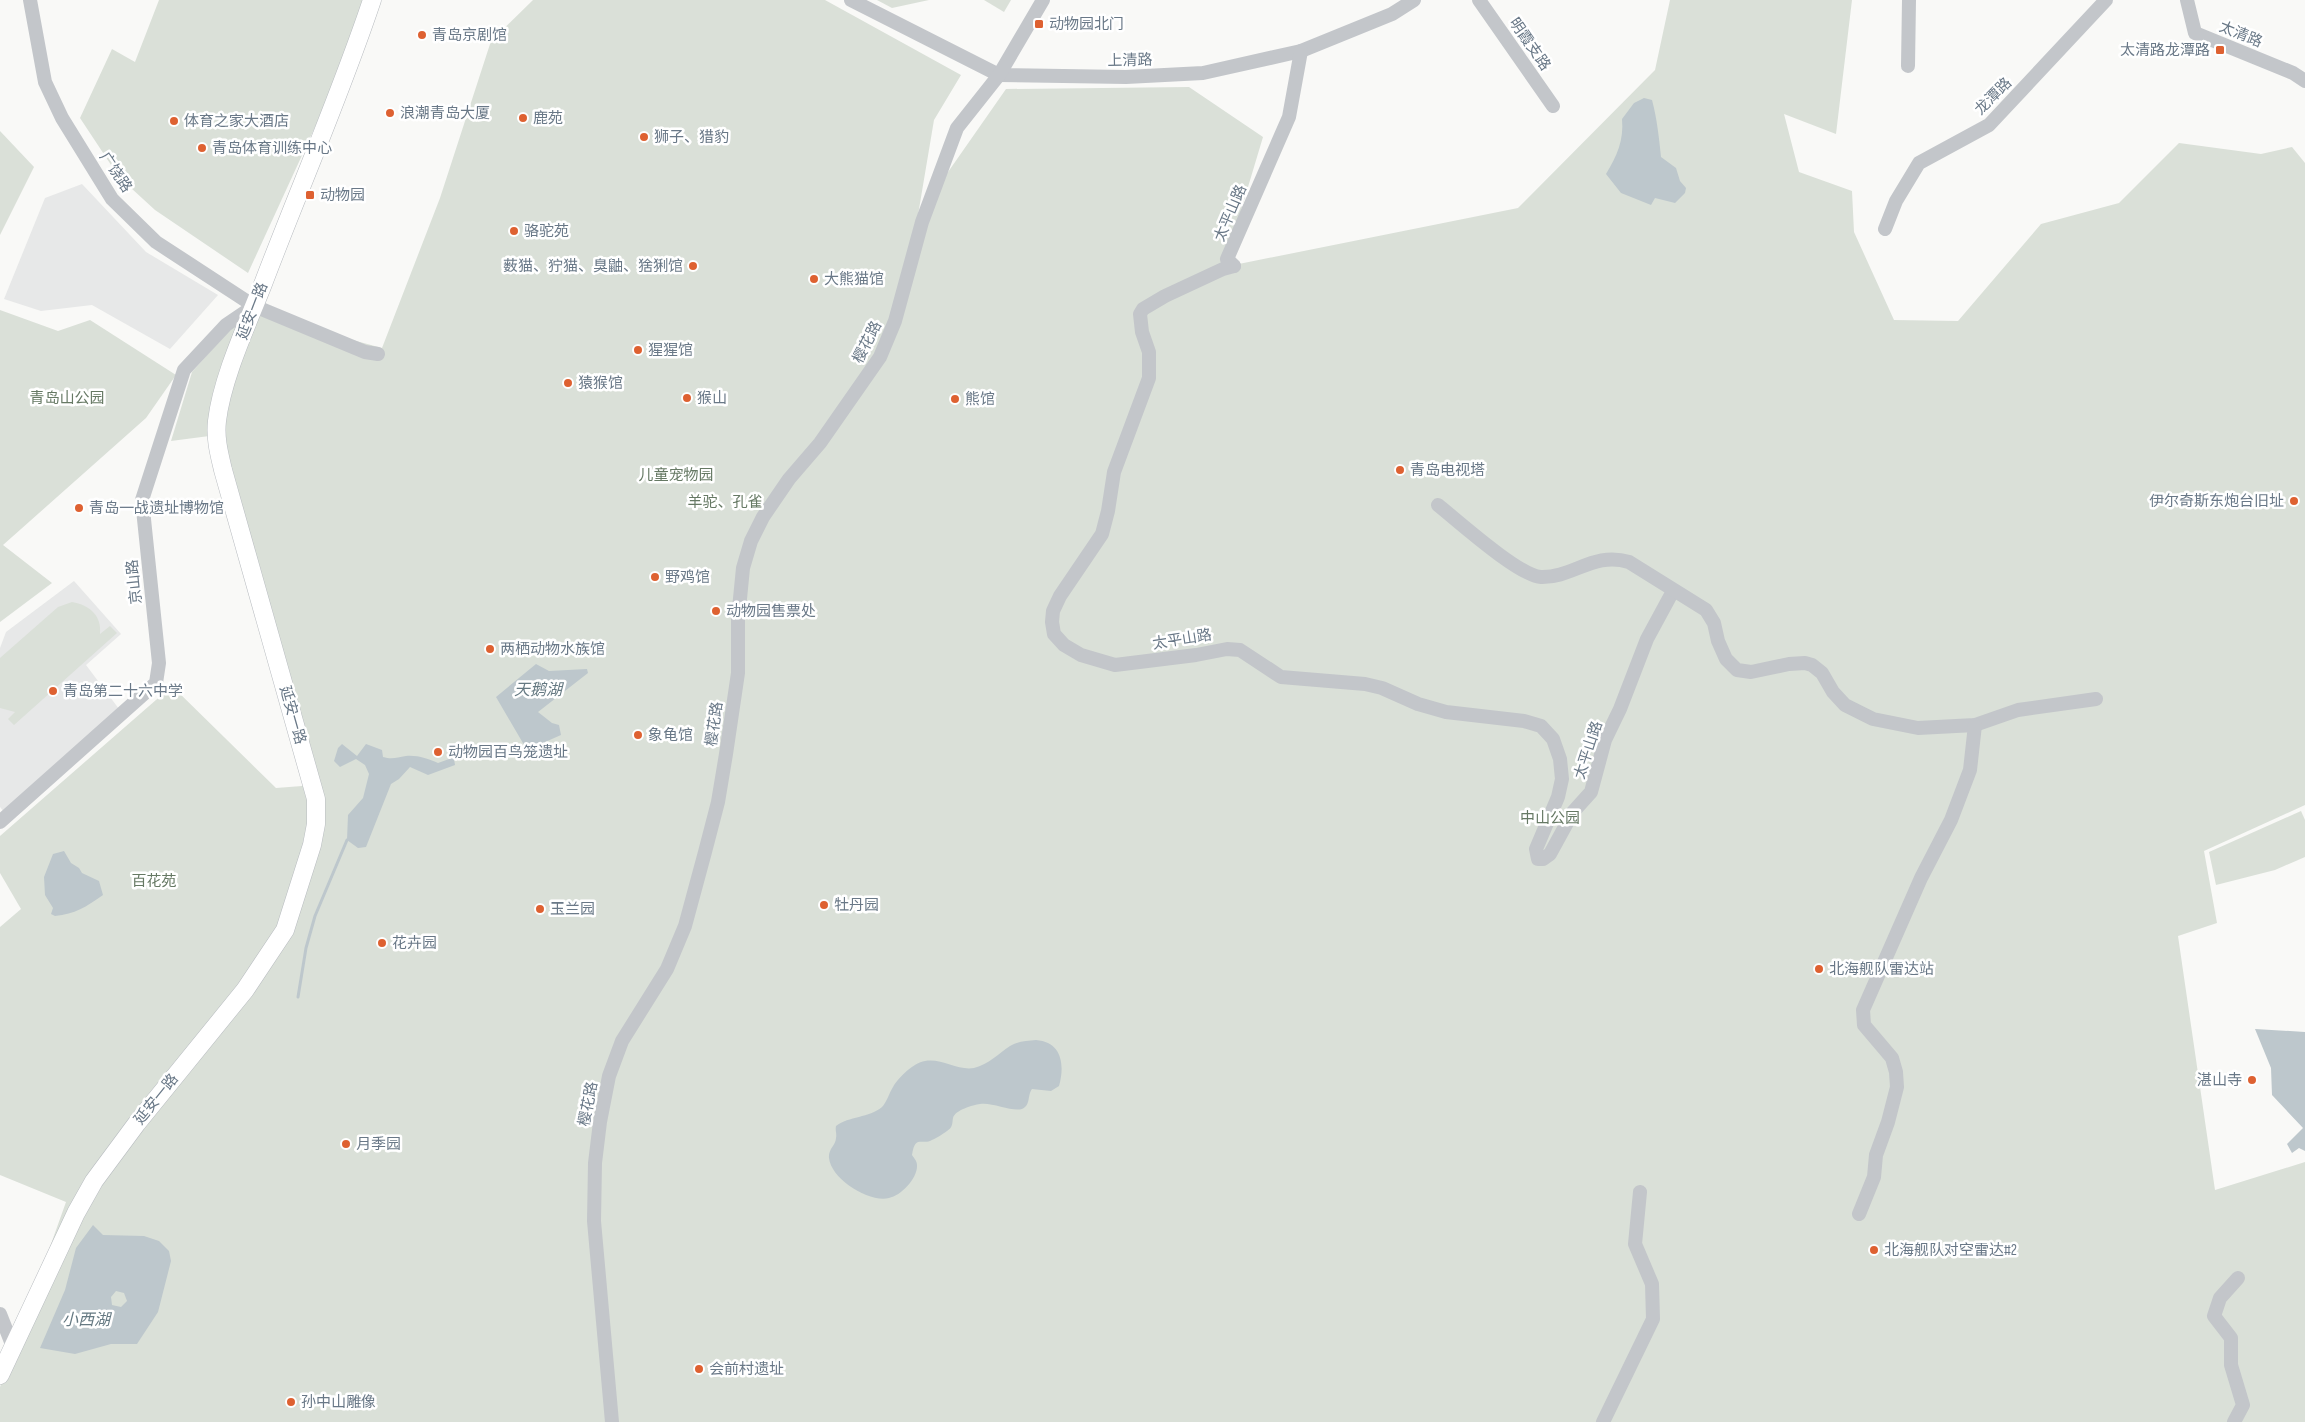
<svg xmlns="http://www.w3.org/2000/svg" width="2305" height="1422" viewBox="0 0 2305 1422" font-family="'Sofia Sans Condensed','Noto Sans SC',sans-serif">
<rect width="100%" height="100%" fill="#f9f9f7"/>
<!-- built -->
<g fill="#e7e8e8">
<path d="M82,184L146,252L218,295L170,349L92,305L41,311L4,299L45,198Z"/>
<path d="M74,581L121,634L86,665L119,709L4,812L0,807V648L6,632Z"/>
</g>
<!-- green -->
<g fill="#dae0d8">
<path d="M159,0H366L348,55L248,273L155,210L119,177L80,118L112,49L135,62Z"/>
<path d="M533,0H825L961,75L934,120L918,215L1006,89L1189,87L1263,137L1224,267L1518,208L1655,70L1670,0H1852L1836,134L1784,114L1799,172L1852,191L1854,232L1894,320L1958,321L2041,224L2119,203L2179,143L2261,154L2292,147L2305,163V805L2204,851L2217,923L2178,936L2215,1190L2305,1162V1422H0V1387L66,1202L0,1175V927L21,909L0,873V836L172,686L276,788L302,786L309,782L217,435L171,441L192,372L232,327L257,314L382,348L440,198L491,41Z"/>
<path d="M877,0H929L892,8Z"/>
<path d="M984,0H1011L1004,12Z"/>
<path d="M0,131L34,167L0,235Z"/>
<path d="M0,310L58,331L90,320L176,375L146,418L3,545L52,583L0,622Z"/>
<path d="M72,602C90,605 102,616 100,634L110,626L117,633L14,725L8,719L15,712L0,708V658L58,607Z"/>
<path d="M2301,811L2305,820V857L2275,870L2216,885L2209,852Z"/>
</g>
<!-- water -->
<g fill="#bdc7cc" fill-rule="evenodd">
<path d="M1644,98L1652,100C1657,119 1659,137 1661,157L1676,168L1680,181L1686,188L1685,193L1675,203L1655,198L1651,205L1621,193L1606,174C1617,156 1624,140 1622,119L1634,103Z"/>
<path d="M536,664L549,671L587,669L588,673L538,712L552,723L559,725L561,735L527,750L496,697Z"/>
<path d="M342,744L357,756L366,744L382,750L383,757C393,760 397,757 406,756C418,755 428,759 438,763L452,758L454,759L455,765L428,775L410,767L399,779L391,784L366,847L358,848L347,840L348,815L363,798L369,774L365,765L356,759L340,767L334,761L338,748Z"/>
<path d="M64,851L71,863L79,868L82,873L99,881L103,895C86,907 75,914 55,916L51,914L53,908L45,895L44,877L53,854Z"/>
<path d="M2255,1029L2305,1032V1151L2299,1148L2292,1153L2287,1144L2303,1128L2272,1095L2271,1068Z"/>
<path d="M1036,1040C1062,1042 1065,1065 1059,1086L1051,1091L1032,1089C1027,1096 1031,1105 1022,1109C1012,1112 992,1102 980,1104C973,1105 955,1110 953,1118C952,1124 953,1127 947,1131C943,1134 935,1139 930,1141C920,1144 915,1136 912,1155C914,1158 917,1161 917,1165C918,1178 901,1196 889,1198C869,1203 831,1179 829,1158C828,1149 836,1145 836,1138C837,1133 835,1131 836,1126C849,1116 869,1118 882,1107C887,1102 889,1093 893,1087C899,1077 913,1063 925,1061C942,1058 958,1071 974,1068C989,1064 998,1054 1010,1046C1018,1041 1027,1041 1036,1040Z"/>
<path d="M93,1225L103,1235L144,1236L159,1241L169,1251L171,1261L158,1312L137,1344H111L75,1354L40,1348L65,1290L76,1248ZM116,1291L124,1293L127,1301L121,1307L112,1305L111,1297Z"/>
</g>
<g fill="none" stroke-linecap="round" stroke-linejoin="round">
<!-- stream -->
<path stroke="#bdc7cc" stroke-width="3" d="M298,997L306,948L315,916L347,840"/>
<!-- major casing -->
<g stroke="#b8bcc0" stroke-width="19">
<path id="major" d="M0,1375L76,1213L94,1181L137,1123L245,990L285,930L312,845L316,824V799L223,470C219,453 215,438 217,421C222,378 247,325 263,284C299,189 340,96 372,0"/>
</g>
<!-- minor -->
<g stroke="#c3c6ca" stroke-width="14">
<path d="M30,0L45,82L62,118L112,199L156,242L254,306L365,352L378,354"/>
<path d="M851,0L999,75L1126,77L1203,73L1301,51L1392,14L1414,0"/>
<path d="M1479,0L1553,106"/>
<path d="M2187,0L2195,33L2293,73L2305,81"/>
<path d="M1908,66L1909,0"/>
<path d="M1885,229L1896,201L1919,163L1989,125L2106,0"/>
<path d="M1234,266L1223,269L1165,296L1143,309L1140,314L1142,332L1149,352V378L1114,472L1108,511L1102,534L1060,596L1053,611L1052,622L1054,634L1064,645L1081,655L1115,665L1196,655L1227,649L1240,650L1281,677L1365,684L1382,688L1418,704L1446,712L1524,721L1541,726L1553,739L1560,759L1562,779L1558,797L1536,849L1538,859H1543L1550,854L1573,812L1591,792L1605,740L1620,709L1647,639L1673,591"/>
<path d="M1234,266L1227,259L1289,117L1301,51"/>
<path d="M1438,505C1458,521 1519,576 1541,577C1573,578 1594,551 1629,562L1706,610L1714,623L1718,641L1726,659L1737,670L1751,672L1789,664L1805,663L1812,665L1822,673L1833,692L1845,705L1873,719L1918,728L1975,725L2018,710L2096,699"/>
<path d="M0,822L156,683L159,663L142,500L184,370L226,325L254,306"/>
<path d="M1859,1214L1874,1177L1876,1155L1888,1122L1897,1087L1896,1072L1892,1058L1864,1025L1863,1010L1921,878L1951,820L1970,770L1975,725"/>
<path d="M0,1314L13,1347"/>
<path d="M612,1422L594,1221L595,1163L600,1122L609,1076L622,1041L667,969L685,926L705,852L718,802L726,754L738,673V619L743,568L751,541L763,517L789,479L820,443L880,357L895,321L922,222L957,128L999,75L1043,0"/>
<path d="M1603,1422L1653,1319L1652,1284L1635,1244L1640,1192"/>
<path d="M2234,1422L2243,1405L2231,1365V1338L2214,1316L2220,1298L2238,1278"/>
</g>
<!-- major -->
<use href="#major" stroke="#fff" stroke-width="18"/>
</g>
<!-- markers -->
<g fill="#de6131" stroke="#fff" stroke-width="2">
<rect x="1034" y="19" width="10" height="10" rx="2.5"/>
<circle cx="422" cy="35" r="5"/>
<rect x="2215" y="45" width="10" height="10" rx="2.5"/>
<circle cx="390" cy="113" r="5"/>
<circle cx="523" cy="118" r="5"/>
<circle cx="174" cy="121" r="5"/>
<circle cx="644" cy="137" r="5"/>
<circle cx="202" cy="148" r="5"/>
<rect x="305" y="190" width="10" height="10" rx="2.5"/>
<circle cx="514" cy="231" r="5"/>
<circle cx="693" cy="266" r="5"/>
<circle cx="814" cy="279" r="5"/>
<circle cx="638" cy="350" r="5"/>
<circle cx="568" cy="383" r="5"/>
<circle cx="687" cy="398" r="5"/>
<circle cx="955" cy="399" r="5"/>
<circle cx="1400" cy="470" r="5"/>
<circle cx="2294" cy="501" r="5"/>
<circle cx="79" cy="508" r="5"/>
<circle cx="655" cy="577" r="5"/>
<circle cx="716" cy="611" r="5"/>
<circle cx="490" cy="649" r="5"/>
<circle cx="53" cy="691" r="5"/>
<circle cx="638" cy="735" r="5"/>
<circle cx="438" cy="752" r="5"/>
<circle cx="824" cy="905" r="5"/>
<circle cx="540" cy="909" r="5"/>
<circle cx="382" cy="943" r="5"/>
<circle cx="1819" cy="969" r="5"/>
<circle cx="2252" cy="1080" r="5"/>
<circle cx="346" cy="1144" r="5"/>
<circle cx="1874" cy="1250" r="5"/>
<circle cx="699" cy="1369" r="5"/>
<circle cx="291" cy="1402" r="5"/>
</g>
<g text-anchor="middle" stroke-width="5" stroke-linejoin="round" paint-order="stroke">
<!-- poi labels -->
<g font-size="15" fill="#697887" stroke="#fff" text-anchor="start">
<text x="1049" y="29">动物园北门</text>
<text x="432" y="40">青岛京剧馆</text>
<text x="2210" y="55" text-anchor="end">太清路龙潭路</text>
<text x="400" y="118">浪潮青岛大厦</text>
<text x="533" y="123">鹿苑</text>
<text x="184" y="126">体育之家大酒店</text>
<text x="654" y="142">狮子、猎豹</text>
<text x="212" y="153">青岛体育训练中心</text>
<text x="320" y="200">动物园</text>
<text x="524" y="236">骆驼苑</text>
<text x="683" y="271" text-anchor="end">薮猫、狞猫、臭鼬、猞猁馆</text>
<text x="824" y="284">大熊猫馆</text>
<text x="648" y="355">猩猩馆</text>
<text x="578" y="388">猿猴馆</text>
<text x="697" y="403">猴山</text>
<text x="965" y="404">熊馆</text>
<text x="1410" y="475">青岛电视塔</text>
<text x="2284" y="506" text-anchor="end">伊尔奇斯东炮台旧址</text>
<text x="89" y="513">青岛一战遗址博物馆</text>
<text x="665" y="582">野鸡馆</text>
<text x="726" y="616">动物园售票处</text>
<text x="500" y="654">两栖动物水族馆</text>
<text x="63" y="696">青岛第二十六中学</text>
<text x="648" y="740">象龟馆</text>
<text x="448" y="757">动物园百鸟笼遗址</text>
<text x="834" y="910">牡丹园</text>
<text x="550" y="914">玉兰园</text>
<text x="392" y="948">花卉园</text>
<text x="1829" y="974">北海舰队雷达站</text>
<text x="2242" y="1085" text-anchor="end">湛山寺</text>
<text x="356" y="1149">月季园</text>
<text x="1884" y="1255">北海舰队对空雷达#2</text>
<text x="709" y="1374">会前村遗址</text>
<text x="301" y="1407">孙中山雕像</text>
</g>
<!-- street labels -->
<g font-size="15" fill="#697887" stroke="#fff">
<text transform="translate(2241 34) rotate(22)" y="5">太清路</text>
<text transform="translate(1530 44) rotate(55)" y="5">明霞支路</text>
<text transform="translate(1130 60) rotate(-1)" y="5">上清路</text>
<text transform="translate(1993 96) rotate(-45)" y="5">龙潭路</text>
<text transform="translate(116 172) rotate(56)" y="5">广饶路</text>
<text transform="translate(1230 213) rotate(-67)" y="5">太平山路</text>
<text transform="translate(252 311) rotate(-69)" y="5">延安一路</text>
<text transform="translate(867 342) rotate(-63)" y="5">樱花路</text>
<text transform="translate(134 582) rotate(-96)" y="5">京山路</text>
<text transform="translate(1182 639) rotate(-9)" y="5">太平山路</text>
<text transform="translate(293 715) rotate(74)" y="5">延安一路</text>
<text transform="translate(714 724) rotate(-82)" y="5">樱花路</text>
<text transform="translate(1588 750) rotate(-72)" y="5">太平山路</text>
<text transform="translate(156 1099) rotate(-51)" y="5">延安一路</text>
<text transform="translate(588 1104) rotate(-79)" y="5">樱花路</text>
</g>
<!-- park labels -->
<g font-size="15" fill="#667964" stroke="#fff">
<text x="67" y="403">青岛山公园</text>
<text x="676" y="480">儿童宠物园</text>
<text x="725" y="507">羊驼、孔雀</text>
<text x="1550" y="823">中山公园</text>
<text x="154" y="886">百花苑</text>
</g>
<!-- water labels -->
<g font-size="16" font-style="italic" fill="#657982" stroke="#fff">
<text x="538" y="695">天鹅湖</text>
<text x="86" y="1325">小西湖</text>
</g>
</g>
</svg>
